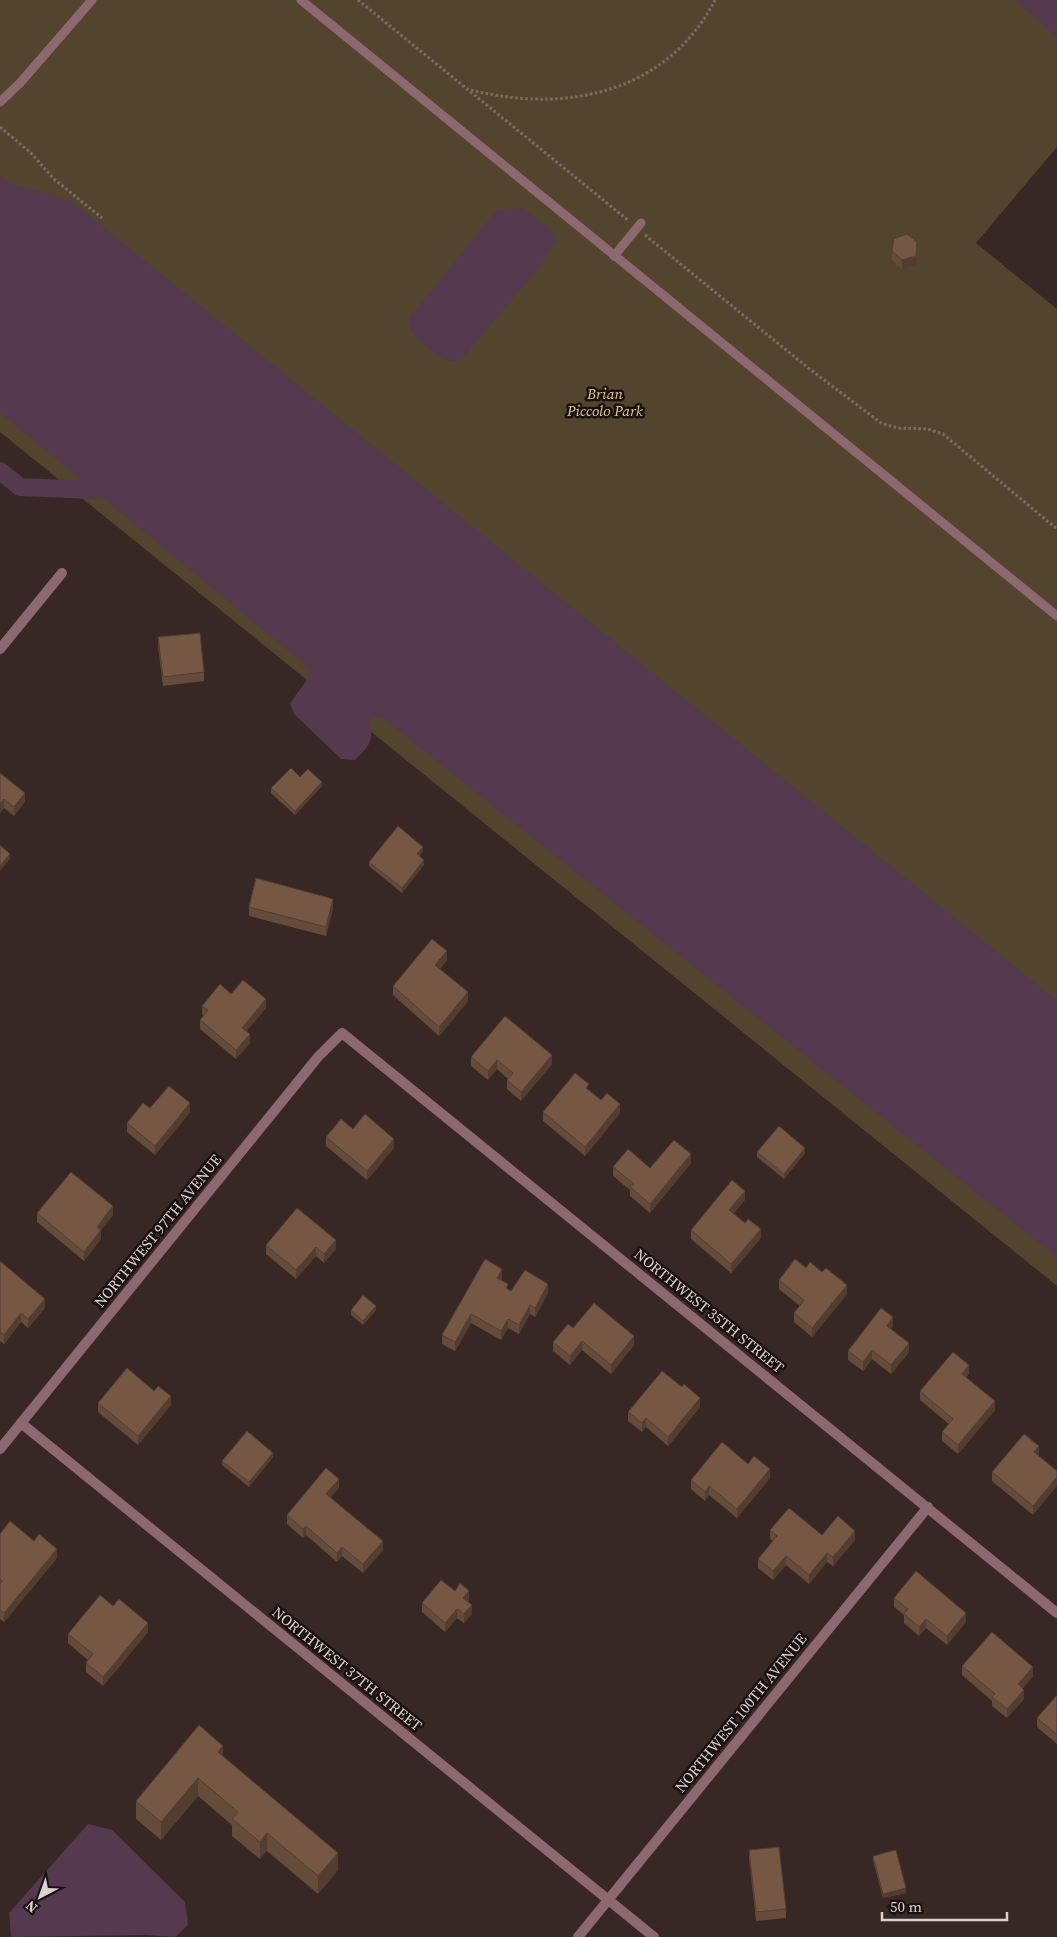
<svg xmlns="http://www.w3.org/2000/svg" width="1057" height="1937" viewBox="0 0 1057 1937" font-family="'Source Serif 4',serif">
<rect width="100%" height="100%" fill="#372725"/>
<!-- green -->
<path fill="#53442e" d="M0,0H1057V147L976,243L1057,309V1286L0,432Z"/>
<!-- water -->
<g fill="#55394e">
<path d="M1015,0H1057V37Z"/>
<path d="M0,176L9,183L71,201L1057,1001V1254L1054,1255L383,718L370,717C372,742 373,742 355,760L341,759L294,714L290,703L309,677V668L0,413Z"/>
<path d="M523,208L552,231L557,240L537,270L460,361C455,361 449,361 444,359C431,351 407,335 409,318L497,210Z"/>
<path d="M88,1824L112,1830L185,1902L188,1925L175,1937L146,1935L11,1937L9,1913Z"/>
</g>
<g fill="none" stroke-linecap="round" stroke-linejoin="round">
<!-- canal -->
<path stroke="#55394e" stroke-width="18" d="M0,471L20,487L94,490"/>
<!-- path -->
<g stroke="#7b6d6b" stroke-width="3" stroke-dasharray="2.5 2.5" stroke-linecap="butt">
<path d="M358,0L629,221"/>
<path d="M471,90C566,114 667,93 715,0"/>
<path d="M0,127L31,153L54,179L102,218"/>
<path d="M645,235L807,367L881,423L897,428L928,429L943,434L1057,529"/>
</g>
<!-- service -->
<g stroke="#8d6871" stroke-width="9">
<path d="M301,0L1057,616"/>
<path d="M0,102L20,83L92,0"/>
<path d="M614,256L641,223"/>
</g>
<!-- minor -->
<g stroke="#8d6871" stroke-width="10">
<path d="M0,649L62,573"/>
<path d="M21,1423L654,1937"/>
<path d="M0,1449L318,1057L342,1033L1057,1613"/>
<path d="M578,1937L928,1507"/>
</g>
</g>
<!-- wall -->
<g fill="#654b3a">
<path d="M892,251H917L916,265L902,269L892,260Z"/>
<path d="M158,637L204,672V681L163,686L158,646Z"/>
<path d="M0,773L25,802L14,816L4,808L0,813Z"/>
<path d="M300,777L322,786L295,815L271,793V788Z"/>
<path d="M423,851L419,856L424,865L402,893L369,866V862Z"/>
<path d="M249,907L333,908L326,936L249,916Z"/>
<path d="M447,960L440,969L468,1001L439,1036L393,995V986Z"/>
<path d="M231,994L266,1008L246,1031L250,1043L236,1059L200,1029V1020L204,1016L202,1014V1006Z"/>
<path d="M471,1057L552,1064L521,1101L507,1089V1080L508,1079L497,1069L488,1080L471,1066Z"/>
<path d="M589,1090L601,1100L620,1113L585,1156L543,1121V1112Z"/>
<path d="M150,1108L190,1112L155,1155L127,1132V1123Z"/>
<path d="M353,1129L394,1148L367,1180L326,1146V1137Z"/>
<path d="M757,1152L805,1153L784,1179L757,1157Z"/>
<path d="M691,1163L650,1213L630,1196V1190L613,1176V1167L650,1168Z"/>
<path d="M745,1200L734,1213L761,1238L731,1273L691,1239V1230Z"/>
<path d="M297,1208L336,1249L324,1263L316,1256L296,1279L266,1254V1245Z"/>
<path d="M37,1213L113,1215L101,1230V1239L84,1261L37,1222Z"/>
<path d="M0,1261L45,1308L28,1328L21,1322L4,1344L0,1341Z"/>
<path d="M806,1268L847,1294L812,1337L794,1322V1313L800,1306L779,1289V1280Z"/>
<path d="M502,1278L501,1280L508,1289L511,1291L548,1293L535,1317L530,1314L519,1334L508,1328L501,1340L471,1323L455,1351L442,1344V1335Z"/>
<path d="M351,1310H376L363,1325L351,1315Z"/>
<path d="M893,1326L891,1329L909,1352L891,1374L872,1359L863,1371L848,1360V1351Z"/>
<path d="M573,1328L634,1345L611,1374L582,1350L570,1365L553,1351V1342Z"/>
<path d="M969,1374L966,1377L995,1410L958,1454L942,1441V1432L949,1424L920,1400V1391Z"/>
<path d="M682,1387L700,1407L668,1446L646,1427L642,1432L628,1421V1412Z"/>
<path d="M98,1403L171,1405L138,1445L98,1412Z"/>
<path d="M1039,1455L1038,1456L1033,1515L992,1481V1472Z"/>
<path d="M273,1457L249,1487L222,1465V1461Z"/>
<path d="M748,1464L770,1478L737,1518L709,1495L705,1501L691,1489V1480Z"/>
<path d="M339,1488L331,1497L383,1550L363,1573L342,1556L337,1562L306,1535L303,1538L287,1524V1515Z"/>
<path d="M770,1530L822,1535L855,1540L833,1566L827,1562L809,1584L786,1565L773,1580L758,1568V1559L773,1541L770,1539Z"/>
<path d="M0,1534L34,1541L57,1558L4,1622L0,1619Z"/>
<path d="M455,1591L469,1600L468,1602L472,1614L464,1623L457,1618L445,1632L422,1612V1603Z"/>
<path d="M894,1598L966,1622L947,1645L926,1628L919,1636L904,1623V1615L894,1607Z"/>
<path d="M113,1606L148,1632L103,1686L86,1672V1663L88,1660L68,1643V1634Z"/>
<path d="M962,1666L1033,1676L1023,1688L1024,1699L1007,1718L992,1706V1701L962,1675Z"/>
<path d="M1057,1695V1744L1037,1727V1718Z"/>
<path d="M223,1757L338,1870L318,1894L267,1851L260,1859L232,1836V1825L198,1796L161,1840L136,1819V1801Z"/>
<path d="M749,1850L786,1909V1918L756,1921L749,1859Z"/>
<path d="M873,1856L906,1893L883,1898L873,1860Z"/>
</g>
<!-- shaded-wall -->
<g fill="#533d30">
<path d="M917,242V251L916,265L902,269V260Z"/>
<path d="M322,782V786L295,815V811Z"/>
<path d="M25,793V802L14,816V807Z"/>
<path d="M4,799V808L0,813V804Z"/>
<path d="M423,847V851L417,859V854Z"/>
<path d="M10,854V859L0,871V866Z"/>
<path d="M424,860V865L402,893V888Z"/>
<path d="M333,899V908L326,936V927Z"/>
<path d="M447,951V960L435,974V965Z"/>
<path d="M468,992V1001L439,1036V1027Z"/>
<path d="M266,999V1008L242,1037V1028Z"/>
<path d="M250,1034V1043L236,1059V1050Z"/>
<path d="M552,1055V1064L521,1101V1092Z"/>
<path d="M497,1060V1069L488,1080V1071Z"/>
<path d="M190,1103V1112L155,1155V1146Z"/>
<path d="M620,1104V1113L585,1156V1147Z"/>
<path d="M394,1139V1148L367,1180V1171Z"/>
<path d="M805,1148V1153L784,1179V1174Z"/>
<path d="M691,1154V1163L650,1213V1204Z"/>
<path d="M745,1191V1200L729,1219V1210Z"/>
<path d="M113,1206V1215L97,1236V1227Z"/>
<path d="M761,1229V1238L731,1273V1264Z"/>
<path d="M101,1230V1239L84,1261V1252Z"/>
<path d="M336,1240V1249L324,1263V1254Z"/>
<path d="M316,1247V1256L296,1279V1270Z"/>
<path d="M502,1269V1278L497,1287V1278Z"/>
<path d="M548,1284V1293L535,1317V1308Z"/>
<path d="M847,1285V1294L812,1337V1328Z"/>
<path d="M45,1299V1308L28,1328V1319Z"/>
<path d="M530,1305V1314L519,1334V1325Z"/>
<path d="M376,1306V1310L363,1325V1321Z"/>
<path d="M21,1313V1322L4,1344V1335Z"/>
<path d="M471,1314V1323L455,1351V1342Z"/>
<path d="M893,1317V1326L887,1335V1326Z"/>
<path d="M508,1319V1328L501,1340V1331Z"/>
<path d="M634,1336V1345L611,1374V1365Z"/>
<path d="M582,1341V1350L570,1365V1356Z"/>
<path d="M909,1343V1352L891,1374V1365Z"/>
<path d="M872,1350V1359L863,1371V1362Z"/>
<path d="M969,1365V1374L962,1383V1374Z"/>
<path d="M171,1396V1405L138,1445V1436Z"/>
<path d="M700,1398V1407L668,1446V1437Z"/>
<path d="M995,1401V1410L958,1454V1445Z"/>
<path d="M646,1418V1427L642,1432V1423Z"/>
<path d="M1039,1446V1455L1034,1461V1452Z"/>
<path d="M273,1453V1457L249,1487V1482Z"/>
<path d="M770,1469V1478L737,1518V1509Z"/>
<path d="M1057,1477V1486L1033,1515V1506Z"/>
<path d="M339,1479V1488L326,1503V1494Z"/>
<path d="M709,1486V1495L705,1501V1492Z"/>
<path d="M306,1526V1535L303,1538V1529Z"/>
<path d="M855,1531V1540L833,1566V1557Z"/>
<path d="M383,1541V1550L363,1573V1564Z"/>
<path d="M342,1547V1556L337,1562V1553Z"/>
<path d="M57,1549V1558L4,1622V1613Z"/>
<path d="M827,1553V1562L809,1584V1575Z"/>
<path d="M786,1556V1565L773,1580V1571Z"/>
<path d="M469,1591V1600L463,1607V1598Z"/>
<path d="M472,1605V1614L464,1623V1614Z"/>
<path d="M457,1609V1618L445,1632V1623Z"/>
<path d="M966,1613V1622L947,1645V1636Z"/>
<path d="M926,1619V1628L919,1636V1627Z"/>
<path d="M148,1623V1632L103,1686V1677Z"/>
<path d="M1033,1667V1676L1018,1693V1684Z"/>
<path d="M1024,1690V1699L1007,1718V1709Z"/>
<path d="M223,1746V1763L218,1752Z"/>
<path d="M198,1778V1796L161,1840V1822Z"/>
<path d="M267,1833V1851L260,1859V1842Z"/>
<path d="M338,1853V1870L318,1894V1876Z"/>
<path d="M906,1888V1893L883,1898V1894Z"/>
</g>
<!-- building -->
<g fill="#765744" stroke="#533d30">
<path d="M907,234L917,242L916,256L902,260L892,251L894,239Z"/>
<path d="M200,633L204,672L163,677L158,637Z"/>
<path d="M291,768L300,777L308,769L322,782L295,811L271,788Z"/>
<path d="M0,773L25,793L14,807L4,799L0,804Z"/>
<path d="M398,826L423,847L417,854L424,860L402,888L369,862Z"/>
<path d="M0,845L10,854L0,866Z"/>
<path d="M256,878L333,899L326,927L249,907Z"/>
<path d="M432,939L447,951L435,965L468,992L439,1027L393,986Z"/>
<path d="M243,980L266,999L242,1028L250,1034L236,1050L200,1020L208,1010L202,1006L220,984L231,994Z"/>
<path d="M505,1016L552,1055L521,1092L507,1080L513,1073L497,1060L488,1071L471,1057Z"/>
<path d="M575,1073L589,1084L586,1088L601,1100L607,1093L620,1104L585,1147L543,1112Z"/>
<path d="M169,1086L190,1103L155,1146L127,1123L143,1103L150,1108Z"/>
<path d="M365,1114L394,1139L367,1171L326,1137L341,1119L353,1129Z"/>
<path d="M779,1126L805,1148L784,1174L757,1152Z"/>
<path d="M674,1140L691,1154L650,1204L630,1187L634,1184L613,1167L628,1149L650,1168Z"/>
<path d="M71,1172L113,1206L97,1227L101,1230L84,1252L37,1213Z"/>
<path d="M732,1180L745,1191L729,1210L745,1223L748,1219L761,1229L731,1264L691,1230Z"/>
<path d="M297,1208L336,1240L324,1254L316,1247L296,1270L266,1245Z"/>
<path d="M485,1259L502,1269L497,1278L508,1284L506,1288L511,1291L525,1270L548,1284L535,1308L530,1305L519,1325L508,1319L501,1331L471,1314L455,1342L442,1335Z"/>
<path d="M795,1259L806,1268L810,1262L822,1272L826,1268L847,1285L812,1328L794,1313L804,1300L779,1280Z"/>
<path d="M0,1261L45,1299L28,1319L21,1313L4,1335L0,1332Z"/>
<path d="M363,1295L376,1306L363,1321L351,1310Z"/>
<path d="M594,1303L634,1336L611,1365L582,1341L570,1356L553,1342L568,1324L573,1328Z"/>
<path d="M881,1308L893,1317L887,1326L909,1343L891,1365L872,1350L863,1362L848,1351Z"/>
<path d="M953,1352L969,1365L962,1374L995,1401L958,1445L942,1432L953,1419L920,1391Z"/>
<path d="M127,1368L154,1391L158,1386L171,1396L138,1436L98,1403Z"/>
<path d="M662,1371L682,1387L684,1384L700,1398L668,1437L646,1418L642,1423L628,1412Z"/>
<path d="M247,1431L273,1453L249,1482L222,1461Z"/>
<path d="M1024,1434L1039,1446L1034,1452L1057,1471V1477L1033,1506L992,1472Z"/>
<path d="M722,1442L748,1464L754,1456L770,1469L737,1509L709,1486L705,1492L691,1480Z"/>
<path d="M326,1468L339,1479L326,1494L383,1541L363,1564L342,1547L337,1553L306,1526L303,1529L287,1515Z"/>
<path d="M789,1508L822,1535L838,1516L855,1531L833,1557L827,1553L809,1575L786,1556L773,1571L758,1559L777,1536L770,1530Z"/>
<path d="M10,1521L34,1541L39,1534L57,1549L4,1613L0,1610V1584L2,1581L0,1579V1534Z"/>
<path d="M916,1571L966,1613L947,1636L926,1619L919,1627L904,1614L908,1609L894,1598Z"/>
<path d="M441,1580L455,1591L460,1583L469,1591L463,1598L472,1605L464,1614L457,1609L445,1623L422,1603Z"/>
<path d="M100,1595L113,1606L119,1599L148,1623L103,1677L86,1663L93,1654L68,1634Z"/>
<path d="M992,1632L1033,1667L1018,1684L1024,1690L1007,1709L992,1697L995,1694L962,1666Z"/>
<path d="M1057,1695V1735L1037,1718Z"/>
<path d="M199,1725L223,1746L218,1752L338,1853L318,1876L267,1833L260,1842L232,1819L238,1812L198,1778L161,1822L136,1801Z"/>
<path d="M779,1847L786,1909L756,1912L749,1850Z"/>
<path d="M896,1850L906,1888L883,1894L873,1856Z"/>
</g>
<g text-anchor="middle" stroke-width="5" stroke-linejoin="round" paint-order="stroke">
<!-- park labels -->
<g font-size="15" font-style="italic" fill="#e9c590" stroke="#191211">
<text x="605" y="399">Brian<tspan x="605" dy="17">Piccolo Park</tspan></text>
</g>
<!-- street labels -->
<g font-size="15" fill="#dcd1cf" stroke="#191211">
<text transform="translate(158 1231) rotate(-51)" y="5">NORTHWEST 97TH AVENUE</text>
<text transform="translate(709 1311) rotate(39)" y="5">NORTHWEST 35TH STREET</text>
<text transform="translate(347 1669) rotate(39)" y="5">NORTHWEST 37TH STREET</text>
<text transform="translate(741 1713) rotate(-51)" y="5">NORTHWEST 100TH AVENUE</text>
</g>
</g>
<!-- north arrow -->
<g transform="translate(40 1897) rotate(221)" stroke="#191211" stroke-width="4" paint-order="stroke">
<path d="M0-4L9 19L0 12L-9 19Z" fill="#dcd1cf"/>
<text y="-8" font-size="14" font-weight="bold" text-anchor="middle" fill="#dcd1cf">N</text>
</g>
<!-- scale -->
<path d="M882 1912v8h125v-8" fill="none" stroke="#dcd1cf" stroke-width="2.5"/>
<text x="890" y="1912" font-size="15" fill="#dcd1cf" stroke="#191211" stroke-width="4" paint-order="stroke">50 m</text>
</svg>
